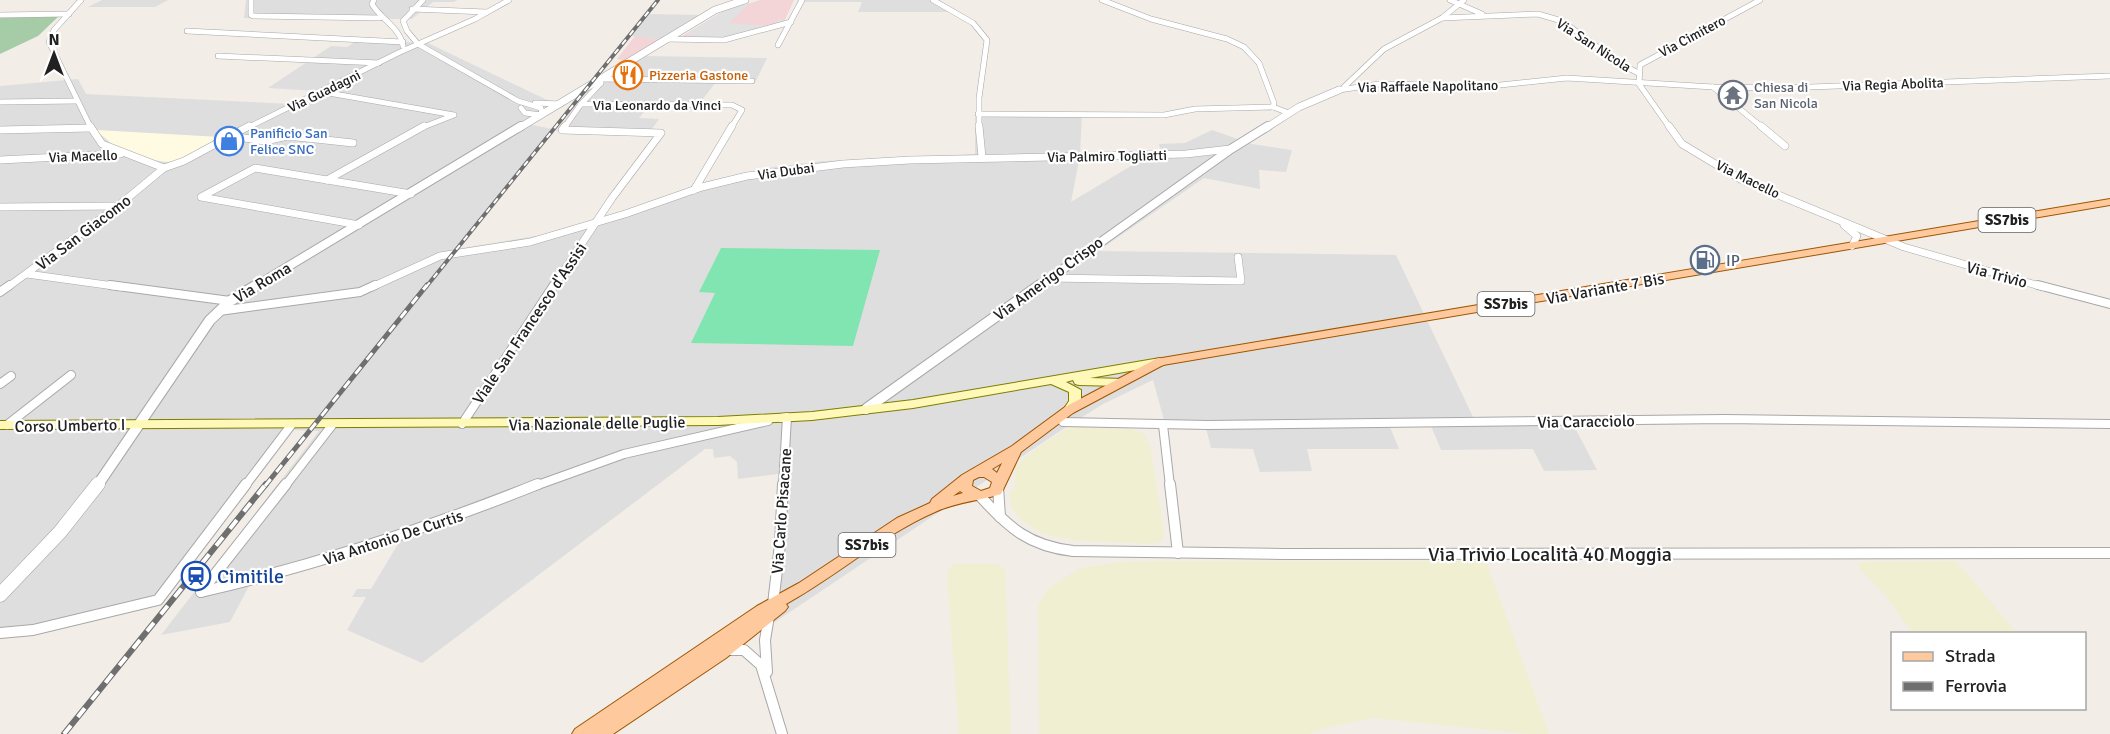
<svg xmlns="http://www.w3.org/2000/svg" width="2110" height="734" viewBox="0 0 2110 734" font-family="Signika,sans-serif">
<rect width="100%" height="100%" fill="#f2ede7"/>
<!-- residential -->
<g fill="#dfdede">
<path d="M102,0H168L155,7H88Z"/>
<path d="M246,0H457L454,2H433L412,19H287L244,18Z"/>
<path d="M798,0H938L956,12H858L862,2H797Z"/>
<path d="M649,14L700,15L659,40L631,36Z"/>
<path d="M358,40L428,43L547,100L567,104L532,125L553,129L455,249L542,235L617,214L704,182L773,167L824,161L975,154V112L1082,113L1080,155L1071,202L1151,154H1161L1159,144L1185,143L1212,130L1252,144L1292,150L1286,172L1259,170L1260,189L1204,178L1098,251L1396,255L1474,419L1570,418L1597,470L1544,471L1533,449L1441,450L1431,426L1390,427L1399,449H1307L1312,471L1260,472L1253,449L1211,448L1206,428L1166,427L1153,380L1103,404L1057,433L772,624L784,544L778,474L738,479L737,462L730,456L714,458L713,449H705L422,663L347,630L366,597H352L357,589H371L401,539L249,586L230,622L161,635L319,431L294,430L167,596L85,617L0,631V86L78,79L86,94L291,104L317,91L268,88L331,46L347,47Z"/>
<path d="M643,56L767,58L755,83H715L697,107L649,106L639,118L659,119L650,132L556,131L588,90Z"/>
</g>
<!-- commercial -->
<g fill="#f3d5d8">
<path d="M760,0H794L783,24L736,36L679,38L722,12Z"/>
<path d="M635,36L659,40L625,61L617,59Z"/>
</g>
<!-- education -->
<path fill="#fffbe2" d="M96,130L220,137L179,160L167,162L152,160L115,147Z"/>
<!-- farmland -->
<g fill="#f1efd1">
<path d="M1072,427L1132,429L1144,434L1150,445L1164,534L1162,541L1152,544L1075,540L1044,534L1022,521L1011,506L1009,493L1015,487V468L1026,456L1061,432Z"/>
<path d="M1486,561L1549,734H1528L1374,718L1329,727L1308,734H1039L1038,606L1048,589L1080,568L1123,562L1167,561Z"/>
<path d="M1956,561L2017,633H1913L1882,591L1860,569L1858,564L1863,562Z"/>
<path d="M955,564H997L1005,569L1011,734H959L947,574L949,568Z"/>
</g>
<!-- cemetery -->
<path fill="#a6cca7" d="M0,16H59L38,36L0,54Z"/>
<!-- pitch -->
<path fill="#80e5b1" d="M721,248L880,250L853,346L691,343L715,293L699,292Z"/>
<!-- parking -->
<path fill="#e1e1e1" d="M743,4L747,6L729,23L769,26L775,24L778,19H782L780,25L719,39L694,37L695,35L686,34L722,12Z"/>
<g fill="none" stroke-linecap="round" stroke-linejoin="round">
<!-- minor-far3 casing -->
<g stroke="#a8a8a8" stroke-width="6">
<g id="minor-far3">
<path d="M81,0L54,30L49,42L91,128"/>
<path d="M251,0V15L253,16L380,18"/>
<path d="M374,0L372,4C381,20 400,27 403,46"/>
<path d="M423,0L403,21L407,31L418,44L518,101L541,108L542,115L525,113L521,108"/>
<path d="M933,0L973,23L987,40L979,98V128"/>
<path d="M1102,0L1151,19L1227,39L1244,47L1259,63L1274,103L1273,107"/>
<path d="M1450,0L1482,14"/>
<path d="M412,9L486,12"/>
<path d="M0,15L69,14"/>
<path d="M1442,18L1538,14L1562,21L1621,64L1638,73"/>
<path d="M187,31L403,42"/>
<path d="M666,39L724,40L791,22"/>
<path d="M778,45L802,0"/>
<path d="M218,56L379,63"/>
<path d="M602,79L752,81"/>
<path d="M598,81L601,83L581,104L732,105L742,110L731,128"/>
<path d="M1344,87L1384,49L1442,18L1464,0"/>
<path d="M1713,87L1763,128"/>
<path d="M1339,90L1379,84L1491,86L1567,78L1713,87L1783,88L2110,76"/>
<path d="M323,92L454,115L421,128"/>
<path d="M0,102L77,101"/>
<path d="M535,103L561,104"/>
<path d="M978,114L1164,115L1195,109L1273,107L1289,113"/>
<path d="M247,128L400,52L475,19L509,0"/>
<path d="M564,128L581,104"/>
<path d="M1670,128L1639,84L1640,65L1760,0"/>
</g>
</g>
<!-- minor-far2 casing -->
<g stroke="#a8a8a8" stroke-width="8">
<g id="minor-far2">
<path d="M90,126L102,144L164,168"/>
<path d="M979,126L982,157"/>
<path d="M1669,126L1682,144L1742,180L1904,247L2043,287"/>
<path d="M1761,126L1785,146"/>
<path d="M0,130L91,128"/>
<path d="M231,136L265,141L288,136L353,143"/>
<path d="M0,160L120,154"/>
<path d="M327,180L424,126"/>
<path d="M694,190L732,126"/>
<path d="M0,207L118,206"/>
<path d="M359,225L201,197L255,168L411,194"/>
<path d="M1844,225L1857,236L1852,246"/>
<path d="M27,274L121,287"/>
<path d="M1048,278L1241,281L1238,257"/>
<path d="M8,287L118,206L164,168L184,161L249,126"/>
<path d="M372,287L440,256L530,242L625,214L702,187L747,176L843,164L910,160L1186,154L1230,149"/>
<path d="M553,287L612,198L661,133L562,130L565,126"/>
</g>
</g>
<!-- minor-far1 casing -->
<g stroke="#a8a8a8" stroke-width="10">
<g id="minor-far1">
<path d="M110,285L230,301"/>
<path d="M2038,285L2110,304"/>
<path d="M0,292L10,285"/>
<path d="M219,311L360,292L375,285"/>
<path d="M0,384L11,376"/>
<path d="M781,418L787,417L783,486"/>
<path d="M1063,422L1208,425L1725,419L2110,424"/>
<path d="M462,424L554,285"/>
<path d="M7,425L71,375"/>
<path d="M1163,425L1170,486"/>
<path d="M245,486L292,424"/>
<path d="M285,486L333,424"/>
<path d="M535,486L624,454L768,421"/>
</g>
</g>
<!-- minor casing -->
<g stroke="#a8a8a8" stroke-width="12">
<g id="minor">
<path d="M1170,484L1178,553"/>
<path d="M998,487L1000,517"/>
<path d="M980,496C1009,528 1029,546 1073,551L1283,554L2110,553"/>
<path d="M201,592C316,565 428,528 538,484"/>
<path d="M201,592L286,484"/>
<path d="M773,604L780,544L783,484"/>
<path d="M0,633L33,630L158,600L246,484"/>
<path d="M729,650H744L761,665L782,734"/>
<path d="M767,672L765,640L769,616"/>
</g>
</g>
<!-- tertiary-far3 casing -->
<g stroke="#a8a8a8" stroke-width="8">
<g id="tertiary-far3">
<path d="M519,128L715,10L745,0"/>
<path d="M1266,128L1299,107L1339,90"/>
</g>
</g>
<!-- tertiary-far2 casing -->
<g stroke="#a8a8a8" stroke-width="10">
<g id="tertiary-far2">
<path d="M254,287L521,126"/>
<path d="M1038,287L1231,149L1268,126"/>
</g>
</g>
<!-- tertiary-far1 casing -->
<g stroke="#a8a8a8" stroke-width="12">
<g id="tertiary-far1">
<path d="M866,409L1040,285"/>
<path d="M97,486L210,320L230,301L257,285"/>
</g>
</g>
<!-- tertiary casing -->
<g stroke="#a8a8a8" stroke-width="15">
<path id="tertiary" d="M0,595L60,532L98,484"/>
</g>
<!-- secondary casing -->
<g stroke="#7f7d00" stroke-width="2">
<path id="secondary" d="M1160,358L1166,362L1164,365L1090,378L1124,379L1126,382L1124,385L1120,386L1079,385L1075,384L1073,380L1066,382L1081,390V401L1073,413L1069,414L1063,410L1069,401V392L1051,384L913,408L812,420L718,425L0,429V421L718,417L812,412L913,400Z"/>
</g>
<!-- primary casing -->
<g stroke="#9d5500" stroke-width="2">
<path id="primary" d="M2110,199V205L1163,365L1073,413L1021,452L1001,494C979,501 956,502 935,512C882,535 837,576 786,604L788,607L785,611L726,658L613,734H572L575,729L757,606L799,583L897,518L930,503L932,499L962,475L1012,446L1065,407L1156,359ZM1002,463L997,473L992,469ZM979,477H984L992,482L990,488L981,491L972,486L973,480ZM960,491L963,493L953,496Z"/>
</g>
<!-- minor-far3 -->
<use href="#minor-far3" stroke="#fff" stroke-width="5"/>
<!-- minor-far2 -->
<use href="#minor-far2" stroke="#fff" stroke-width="7"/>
<!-- minor-far1 -->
<use href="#minor-far1" stroke="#fff" stroke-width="8"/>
<!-- minor -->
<use href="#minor" stroke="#fff" stroke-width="10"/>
<!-- tertiary-far3 -->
<use href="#tertiary-far3" stroke="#fff" stroke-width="7"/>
<!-- tertiary-far2 -->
<use href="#tertiary-far2" stroke="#fff" stroke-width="8"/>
<!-- tertiary-far1 -->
<use href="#tertiary-far1" stroke="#fff" stroke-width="10"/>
<!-- tertiary -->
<use href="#tertiary" stroke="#fff" stroke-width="14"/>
<!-- secondary -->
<use href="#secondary" fill="#fef8b9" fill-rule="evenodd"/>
<!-- primary -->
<use href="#primary" fill="#ffc99e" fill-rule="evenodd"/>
<!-- rail-far2 casing -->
<g stroke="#6f6f6f" stroke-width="4">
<path id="rail-far2" d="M426,287L658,0"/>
</g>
<!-- rail-far1 casing -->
<g stroke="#6f6f6f" stroke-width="5">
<path id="rail-far1" d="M265,486L427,285"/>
</g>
<!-- rail casing -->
<g stroke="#6f6f6f" stroke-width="6">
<path id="rail" d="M64,734L266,484"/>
</g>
<!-- rail-far2 -->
<use href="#rail-far2" stroke="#fff" stroke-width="2" stroke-dasharray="6" stroke-linecap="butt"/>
<!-- rail-far1 -->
<use href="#rail-far1" stroke="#fff" stroke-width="3" stroke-dasharray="9" stroke-linecap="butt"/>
<!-- rail -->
<use href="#rail" stroke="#fff" stroke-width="4" stroke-dasharray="11" stroke-linecap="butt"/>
</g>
<!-- icons -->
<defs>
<g id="restaurant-ring" transform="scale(1.5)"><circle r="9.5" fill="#fff" stroke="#e8710a" stroke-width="1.5"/><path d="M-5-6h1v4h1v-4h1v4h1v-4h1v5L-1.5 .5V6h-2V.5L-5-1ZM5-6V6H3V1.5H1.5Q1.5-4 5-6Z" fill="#e8710a"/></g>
<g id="temple-ring" transform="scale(1.5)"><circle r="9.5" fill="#fff" stroke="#6b7280" stroke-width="1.5"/><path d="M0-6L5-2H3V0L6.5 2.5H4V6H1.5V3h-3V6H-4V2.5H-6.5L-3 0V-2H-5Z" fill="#6b7280"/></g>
<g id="shop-ring" transform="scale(1.5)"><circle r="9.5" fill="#fff" stroke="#3f7fe0" stroke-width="1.5"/><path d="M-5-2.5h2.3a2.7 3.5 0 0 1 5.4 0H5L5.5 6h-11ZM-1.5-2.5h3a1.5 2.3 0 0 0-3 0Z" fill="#3f7fe0"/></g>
<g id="fuel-ring" transform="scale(1.5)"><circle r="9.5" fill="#fff" stroke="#5c6f8a" stroke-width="1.5"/><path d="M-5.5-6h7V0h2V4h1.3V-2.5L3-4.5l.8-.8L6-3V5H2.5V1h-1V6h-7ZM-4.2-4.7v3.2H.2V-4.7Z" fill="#5c6f8a"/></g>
<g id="station-ring" transform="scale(1.5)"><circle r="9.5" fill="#fff" stroke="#1a4fb4" stroke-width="1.5"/><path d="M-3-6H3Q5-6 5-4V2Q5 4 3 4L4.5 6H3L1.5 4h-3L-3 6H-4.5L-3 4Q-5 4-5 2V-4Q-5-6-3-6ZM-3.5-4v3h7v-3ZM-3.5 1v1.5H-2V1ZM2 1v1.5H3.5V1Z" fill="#1a4fb4"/></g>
</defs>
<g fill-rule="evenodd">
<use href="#restaurant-ring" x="628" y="75"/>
<use href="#temple-ring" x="1733" y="95"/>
<use href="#shop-ring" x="229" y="141"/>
<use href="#fuel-ring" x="1705" y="260"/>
<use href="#station-ring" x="196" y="576"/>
</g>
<g text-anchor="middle" stroke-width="4.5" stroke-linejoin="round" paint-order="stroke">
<!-- far-street labels -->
<g font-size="14" fill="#212121" stroke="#fff">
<text transform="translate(1692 36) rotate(-28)" y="5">Via Cimitero</text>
<text transform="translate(1594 45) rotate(33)" y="5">Via San Nicola</text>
<text transform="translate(1893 84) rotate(-2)" y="5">Via Regia Abolita</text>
<text transform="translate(1428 86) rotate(-1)" y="5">Via Raffaele Napolitano</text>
<text transform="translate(324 91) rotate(-26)" y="5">Via Guadagni</text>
<text x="657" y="110">Via Leonardo da Vinci</text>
<text transform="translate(83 156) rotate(-2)" y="5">Via Macello</text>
<text transform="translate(1107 156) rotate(-1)" y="5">Via Palmiro Togliatti</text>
<text transform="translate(786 171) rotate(-8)" y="5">Via Dubai</text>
<text transform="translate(1748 179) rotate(26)" y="5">Via Macello</text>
</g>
<!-- far-food labels -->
<g font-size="14" fill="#c56008" stroke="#fff" text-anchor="start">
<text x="649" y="80">Pizzeria Gastone</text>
</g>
<!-- far-worship labels -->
<g font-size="14" fill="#5b616d" stroke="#fff" text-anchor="start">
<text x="1754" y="92">Chiesa di<tspan x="1754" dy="16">San Nicola</tspan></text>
</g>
<!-- far-shop labels -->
<g font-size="14" fill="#366cbe" stroke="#fff" text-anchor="start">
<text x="250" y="138">Panificio San<tspan x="250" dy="16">Felice SNC</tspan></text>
</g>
<!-- shield labels -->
<g fill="#fff" stroke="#646464" stroke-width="1.5">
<rect x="1978.5" y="208" width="57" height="24" rx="4.5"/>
<rect x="1477.5" y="292" width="57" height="24" rx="4.5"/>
<rect x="838.5" y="533" width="57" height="24" rx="4.5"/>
</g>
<g font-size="15" font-weight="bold" fill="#212121">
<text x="2007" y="225">SS7bis</text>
<text x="1506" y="309">SS7bis</text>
<text x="867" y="550">SS7bis</text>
</g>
<!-- street labels -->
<g font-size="16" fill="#212121" stroke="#fff">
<text transform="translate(83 232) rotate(-37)" y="6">Via San Giacomo</text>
<text transform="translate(1997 274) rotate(15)" y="6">Via Trivio</text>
<text transform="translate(1048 278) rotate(-36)" y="6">Via Amerigo Crispo</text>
<text transform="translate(262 282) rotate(-31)" y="6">Via Roma</text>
<text transform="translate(1605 288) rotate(-10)" y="6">Via Variante 7 Bis</text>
<text transform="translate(529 323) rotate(-56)" y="6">Viale San Francesco d'Assisi</text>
<text transform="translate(1586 421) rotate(-1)" y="6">Via Caracciolo</text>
<text transform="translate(597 423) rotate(-1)" y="6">Via Nazionale delle Puglie</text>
<text transform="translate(70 425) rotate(-1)" y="6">Corso Umberto I</text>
<text transform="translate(781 511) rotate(-86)" y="6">Via Carlo Pisacane</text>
<text transform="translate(393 537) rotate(-18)" y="6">Via Antonio De Curtis</text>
</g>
<!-- service labels -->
<g font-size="16" fill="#4e5e75" stroke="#fff" text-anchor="start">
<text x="1726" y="266">IP</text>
</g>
<!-- near-street labels -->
<g font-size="20" fill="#212121" stroke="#fff">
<text x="1550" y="561">Via Trivio Località 40 Moggia</text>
</g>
<!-- near-transit labels -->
<g font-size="20" fill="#164399" stroke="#fff" text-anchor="start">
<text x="217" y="583">Cimitile</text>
</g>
</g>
<!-- legend -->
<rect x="1891" y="632" width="195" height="78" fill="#ffffff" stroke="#a6a6a6" stroke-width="1.5"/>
<rect x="1903" y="652" width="30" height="9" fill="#ffc99e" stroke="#a6a6a6" stroke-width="1.5"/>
<text x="1945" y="662" font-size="18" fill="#212121">Strada</text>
<rect x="1903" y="682" width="30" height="9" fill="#6f6f6f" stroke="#a6a6a6" stroke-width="1.5"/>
<text x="1945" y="692" font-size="18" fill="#212121">Ferrovia</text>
<!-- north arrow -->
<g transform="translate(54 54)" stroke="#ffffff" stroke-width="4.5" paint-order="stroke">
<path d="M0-4.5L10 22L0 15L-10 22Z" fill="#212121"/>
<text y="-9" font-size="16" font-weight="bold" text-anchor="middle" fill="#212121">N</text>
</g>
</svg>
